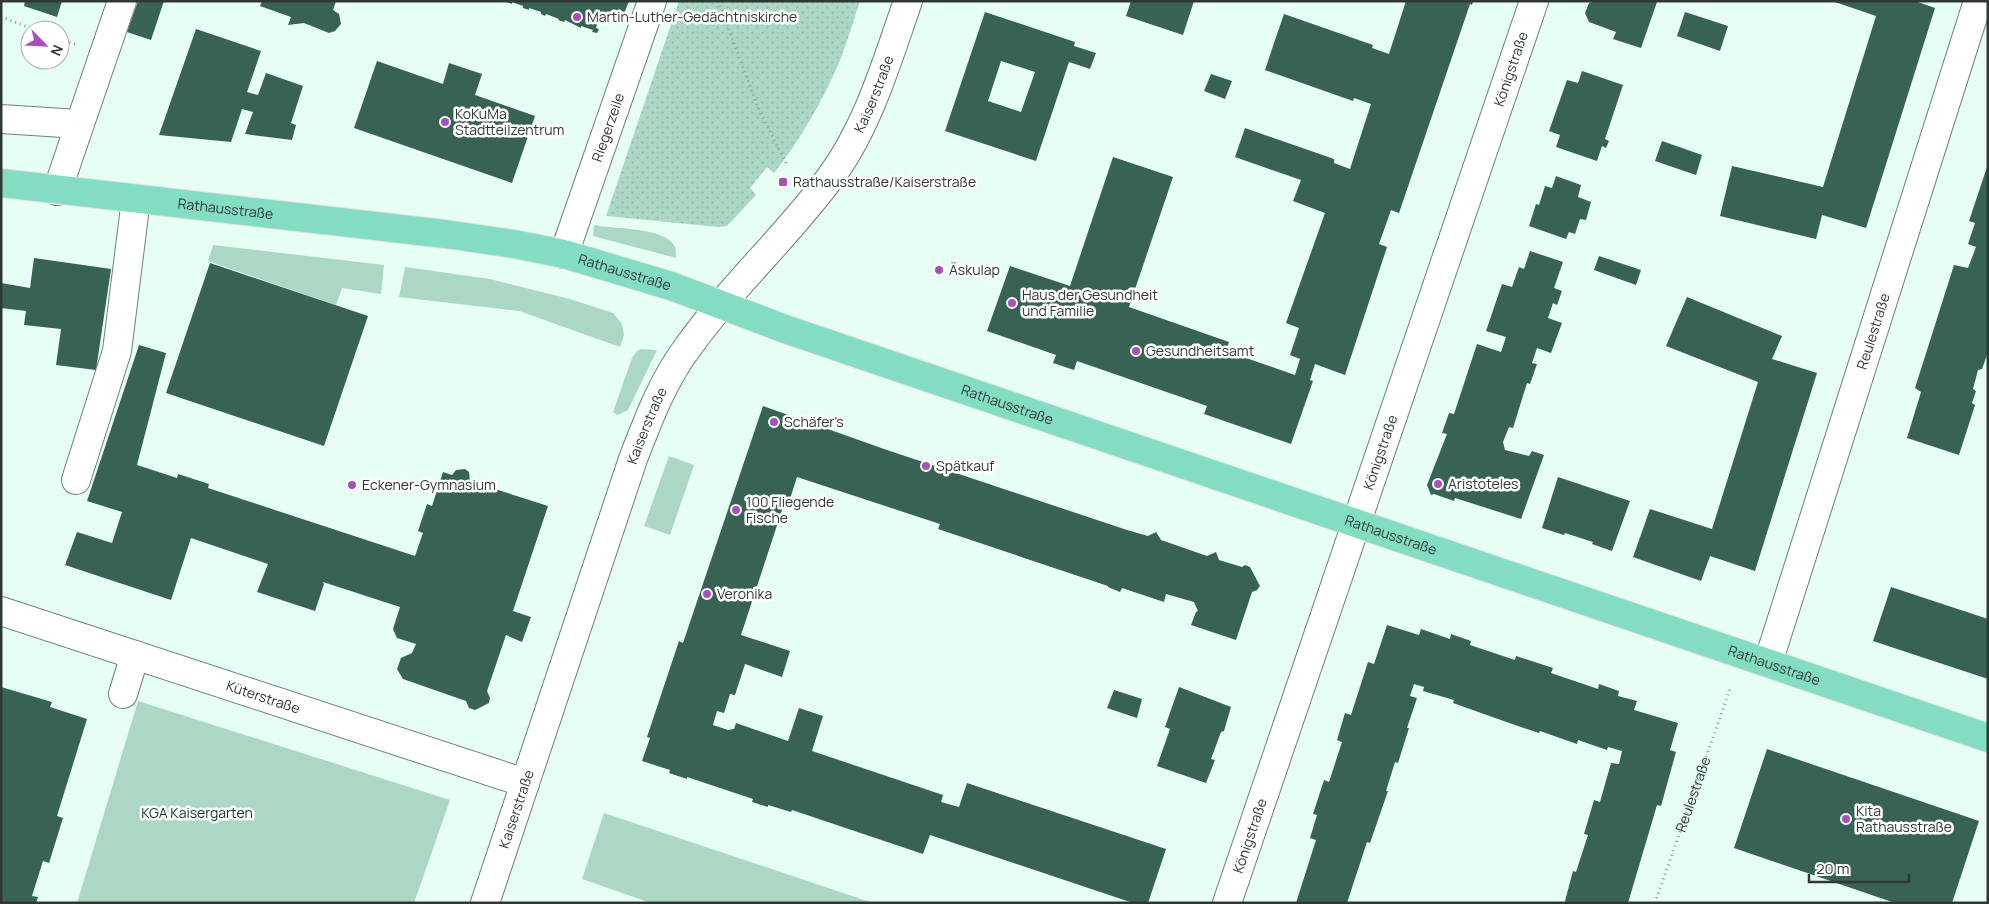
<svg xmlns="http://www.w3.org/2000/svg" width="1989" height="904" viewBox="0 0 1989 904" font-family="Manrope,sans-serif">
<defs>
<pattern id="park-dots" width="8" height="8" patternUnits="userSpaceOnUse" patternTransform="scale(1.25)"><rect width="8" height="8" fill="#add7c5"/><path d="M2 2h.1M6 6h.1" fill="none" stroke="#95b9aa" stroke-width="1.8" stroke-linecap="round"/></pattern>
</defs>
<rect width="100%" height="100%" fill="#e6fef4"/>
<!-- green -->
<g fill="#add7c5">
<path d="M594,225C614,230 665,226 675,247C676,250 676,255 676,258L593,236Z"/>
<path d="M213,245L384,265L381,294L342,288L336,305L208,261Z"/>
<path d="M405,267L490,279L570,299L613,313L622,324L624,335L620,347L519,311L399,297Z"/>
<path d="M641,349L657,350L628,410L617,415L613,412L632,358L637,351Z"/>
<path d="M669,456L694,465L670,535L644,526Z"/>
<path d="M138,701L450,800L414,903H77Z"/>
<path d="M604,813L873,903H651L582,879Z"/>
</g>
<!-- park -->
<path fill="url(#park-dots)" d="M679,1H860C853,22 847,43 839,63C822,102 800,140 774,173L767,167L750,188L756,195L727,226L718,227L606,216Z"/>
<!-- building -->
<g fill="#386253" fill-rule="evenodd">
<path d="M25,1H62L57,17L24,6Z"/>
<path d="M138,1H164L151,40L127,32Z"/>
<path d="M262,1H336L333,10L339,14L341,24L335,31L329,33L304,23L288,25L291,17L260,6Z"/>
<path d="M504,1H629L622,19L604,12L603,16L600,15L596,28L599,29L597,33L592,32L593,30L581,26V28L565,20L564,22L558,20L559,19L546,14L545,16L541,14V12L529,8V10L523,8V6L512,2V4Z"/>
<path d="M1131,1H1194L1183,35L1126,16Z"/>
<path d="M1406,1H1473L1472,5L1470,4L1399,213L1391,210L1379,244L1387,247L1345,375L1315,364L1310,380L1313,381L1291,444L1204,414L1207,406L1077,361L1074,370L1053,363L1056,355L987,331L1010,266L1070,286L1113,157L1173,177L1129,307L1229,342L1226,351L1295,375L1300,359L1290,355L1299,328L1286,323L1325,213L1293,201L1301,180L1235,157L1245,128L1334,159V163L1350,169L1371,104L1354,98L1353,101L1265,70L1274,43L1284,14L1373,45L1372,48L1389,54Z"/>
<path d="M1597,1L1657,2L1641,48L1613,39L1616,32L1589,22L1585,13L1589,3Z"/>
<path d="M1832,1H1915L1935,8L1866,228L1822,215L1816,239L1720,216L1732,166L1823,187L1876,16Z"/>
<path d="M985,12L1075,42L1074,46L1096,53L1090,69L1069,62L1036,161L945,131ZM1001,61L1035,72L1021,112L988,101Z"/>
<path d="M1685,12L1728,26L1720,51L1677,36Z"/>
<path d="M196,29L261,51L247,92L258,95L266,73L303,86L291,123L296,125L292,140L245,134L253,112L242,109L231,142L159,135Z"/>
<path d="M377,61L443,84L449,63L482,74L475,95L535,116L512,183L354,128Z"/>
<path d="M1582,71L1623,85L1605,139L1609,141L1606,148L1602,146L1597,161L1556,147L1560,135L1549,131L1567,80L1578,83Z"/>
<path d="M1211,74L1232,81L1225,99L1204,91Z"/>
<path d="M1662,141L1702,155L1696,175L1655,161Z"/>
<path d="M1988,164V352L1982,369L1978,370L1973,389L1976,391L1972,403L1975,405L1959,455L1907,438L1921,392L1915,388L1954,265L1968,268L1976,247L1968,244L1975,223L1969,221Z"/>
<path d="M1556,176L1581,185L1578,197L1591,202L1586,220L1580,219L1575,234L1569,232L1566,239L1529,226L1536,204L1539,205L1545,186L1552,188Z"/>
<path d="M1530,251L1563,262L1554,288L1562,291L1557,305L1553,303L1548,318L1562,323L1551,353L1537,348L1532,363L1537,364L1530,384L1527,383L1513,428L1509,427L1503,442L1505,450L1529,456L1532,451L1544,455L1521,519L1455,498L1454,501L1434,494L1431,495L1427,485L1447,434L1442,433L1449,413L1454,414L1477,344L1501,352L1506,337L1486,331L1502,284L1512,287L1519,267L1524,269Z"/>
<path d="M1599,256L1641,270L1636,285L1594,270Z"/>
<path d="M34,258L111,269L96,370L56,365L61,329L24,325L26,311L1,308V283L30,288Z"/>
<path d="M210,263L368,316L324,446L166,393Z"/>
<path d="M1687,297L1782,336L1772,359L1817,373L1755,571L1710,556L1701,581L1633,557L1650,509L1712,529L1758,382L1666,346Z"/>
<path d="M139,345L166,353L137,465L177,478L178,474L209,484L208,488L415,556L423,533L418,531L427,504L432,506L443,472L452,475L456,470L465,469L469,472L470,481L548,506L513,611L531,617L522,642L506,635L487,691L490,698L489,703L475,710L469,708L466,701L403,679L397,669L401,658L412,653L416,644L397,638L393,629L400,607L323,582L324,584L315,611L257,592L268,564L191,538L171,600L65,565L77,532L112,543L122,512L87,501Z"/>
<path d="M763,406L884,449L1127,530L1148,536L1156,532L1161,540L1207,556L1216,552L1219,560L1242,567L1245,565L1250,567L1260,586L1257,590L1252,592L1236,640L1191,625L1196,612L1198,611L1194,602L1166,594L1164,602L1122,588L1120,592L1108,587V586L938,529L940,524L797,477L790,499L786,498L741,635L790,651L782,677L745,664L735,695L730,694L724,713L717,711L713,725L728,730L734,729L736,723L788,741L799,708L823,716L812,751L943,795L941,802L959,807L967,783L1166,849L1148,903H1133L930,835L923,854L792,810L791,812L768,805V807L752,802L753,799L687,777V779L669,773L670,770L642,761L650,738L647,737L679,641L683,643Z"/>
<path d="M1558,477L1630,501L1612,551L1592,544L1593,542L1565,533L1564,535L1542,528Z"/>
<path d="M1891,587L1988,619V679L1873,641Z"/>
<path d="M1387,625L1419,635L1421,629L1450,639L1451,634L1471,641L1470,645L1515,660L1516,656L1553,668L1551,673L1598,689L1599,684L1619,691L1618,696L1637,701L1634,710L1678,723L1670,750L1676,752L1661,806L1657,805L1628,903H1568L1565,901L1573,871L1576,872L1588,835L1584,834L1594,800L1600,802L1611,763L1619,764L1622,751L1608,747L1607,750L1578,740L1577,744L1540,731L1539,733L1515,725L1453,703L1454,700L1423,691L1424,687L1414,684L1410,696L1417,698L1407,728H1409L1398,763L1395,762L1386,791H1388L1370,843L1367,842L1347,903H1296L1316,840L1310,838L1317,815L1313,814L1324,780L1329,782L1342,742L1337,740L1345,713L1351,715L1368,662L1374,664Z"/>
<path d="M1,687L52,702L50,707L87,719L57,816L63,818L49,863L43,861L32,896L38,897L36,903H1Z"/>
<path d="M1179,687L1231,707L1224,731L1221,732L1211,759L1215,760L1206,783L1157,766L1170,729L1165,727Z"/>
<path d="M1114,690L1142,699L1137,718L1107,708Z"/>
<path d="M1767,749L1979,821L1952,903H1895L1734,848Z"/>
</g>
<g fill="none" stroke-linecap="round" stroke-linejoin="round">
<!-- minor casing -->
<g stroke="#6d8279" stroke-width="30">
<g id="minor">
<path d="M1,119L79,124"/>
<path d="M57,191L122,1"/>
<path id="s2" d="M564,254L652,1"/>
<path d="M76,480L117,351L136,199"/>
<path id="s3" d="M1,611L525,783"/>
<path id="s4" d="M1768,663L1978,1"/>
<path d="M123,694L135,655"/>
<path id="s5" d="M485,903L633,459C648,420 663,380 688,347C731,287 786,237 830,178C868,127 887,61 908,1"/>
<path id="s6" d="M1227,903L1534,1"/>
</g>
</g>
<!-- major casing -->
<g stroke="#e2e3e3" stroke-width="30">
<g id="major">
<path id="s7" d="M1,183L445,234L514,244L564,254L671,286L785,329L1988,738"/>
</g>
</g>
<!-- path -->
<g stroke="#8f9f98" stroke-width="3" stroke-dasharray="1 4" stroke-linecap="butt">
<path d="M718,1L759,110L787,165"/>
<path d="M1,17L36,30"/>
<path d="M60,39L75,44"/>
<path id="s1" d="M1655,903L1731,686"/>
</g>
<!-- minor -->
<use href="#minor" stroke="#fff" stroke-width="28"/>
<!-- major -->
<use href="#major" stroke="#83ddc3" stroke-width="28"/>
</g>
<!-- markers -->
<g fill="#a650be" stroke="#fff" stroke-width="2">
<circle cx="577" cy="17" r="5"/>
<circle cx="445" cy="122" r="5"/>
<rect x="778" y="177" width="10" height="10" rx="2.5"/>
<circle cx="939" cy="270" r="5"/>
<circle cx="1012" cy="303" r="5"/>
<circle cx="1136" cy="351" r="5"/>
<circle cx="774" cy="422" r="5"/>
<circle cx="926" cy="466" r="5"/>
<circle cx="1438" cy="484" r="5"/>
<circle cx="352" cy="485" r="5"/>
<circle cx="736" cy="510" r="5"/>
<circle cx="707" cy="594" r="5"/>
<circle cx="1846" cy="819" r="5"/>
</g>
<g text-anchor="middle" stroke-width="5" stroke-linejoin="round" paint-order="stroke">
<!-- poi labels -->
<g font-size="14" fill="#2f3834" stroke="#fff" text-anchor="start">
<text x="587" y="22">Martin-Luther-Gedächtniskirche</text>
<text x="455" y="119">KoKuMa<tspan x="455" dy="16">Stadtteilzentrum</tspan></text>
<text x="793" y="187">Rathausstraße/Kaiserstraße</text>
<text x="949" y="275">Äskulap</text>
<text x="1022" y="300">Haus der Gesundheit<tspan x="1022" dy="16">und Familie</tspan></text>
<text x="1146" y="356">Gesundheitsamt</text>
<text x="784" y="427">Schäfer's</text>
<text x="936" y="471">Spätkauf</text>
<text x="1448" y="489">Aristoteles</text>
<text x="362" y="490">Eckener-Gymnasium</text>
<text x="746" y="507">100 Fliegende<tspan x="746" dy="16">Fische</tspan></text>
<text x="717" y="599">Veronika</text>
<text x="1856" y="816">Kita<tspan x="1856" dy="16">Rathausstraße</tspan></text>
</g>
<!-- street labels -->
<g font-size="14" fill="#2f3834" stroke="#fff">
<text dy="5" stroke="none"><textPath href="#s6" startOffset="881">Königstraße</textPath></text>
<text dy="5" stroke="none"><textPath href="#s5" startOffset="909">Kaiserstraße</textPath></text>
<text dy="5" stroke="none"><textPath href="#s2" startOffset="134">Riegerzeile</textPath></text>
<text dy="5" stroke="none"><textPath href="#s7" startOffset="226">Rathausstraße</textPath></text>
<text dy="5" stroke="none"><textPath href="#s7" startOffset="631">Rathausstraße</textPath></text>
<text dy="5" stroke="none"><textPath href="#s4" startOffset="348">Reulestraße</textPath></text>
<text dy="5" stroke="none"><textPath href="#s7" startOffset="1036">Rathausstraße</textPath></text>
<text dy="5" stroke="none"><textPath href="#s5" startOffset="504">Kaiserstraße</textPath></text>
<text dy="5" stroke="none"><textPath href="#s6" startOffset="476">Königstraße</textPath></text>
<text dy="5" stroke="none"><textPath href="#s7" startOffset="1441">Rathausstraße</textPath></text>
<text dy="5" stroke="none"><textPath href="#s7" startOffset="1846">Rathausstraße</textPath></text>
<text dy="5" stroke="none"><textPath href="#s3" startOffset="276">Küterstraße</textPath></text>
<text dy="5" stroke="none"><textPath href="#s1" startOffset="115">Reulestraße</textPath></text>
<text dy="5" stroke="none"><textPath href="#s5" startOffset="99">Kaiserstraße</textPath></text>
<text dy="5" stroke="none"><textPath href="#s6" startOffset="71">Königstraße</textPath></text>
</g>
<!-- park labels -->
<g font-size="14" fill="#0e3629" stroke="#fff">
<text x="197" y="818">KGA Kaisergarten</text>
</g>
</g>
<!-- border -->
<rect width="1989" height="904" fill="none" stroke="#2f3834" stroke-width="5"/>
<!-- north arrow -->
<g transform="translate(45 45) rotate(114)"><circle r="24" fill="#ffffff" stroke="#acafae"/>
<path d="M0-4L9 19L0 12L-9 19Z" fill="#a650be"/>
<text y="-8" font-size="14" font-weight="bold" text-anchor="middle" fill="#2f3834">N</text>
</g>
<!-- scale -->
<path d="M1809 874v8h100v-8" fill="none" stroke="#2f3834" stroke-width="2.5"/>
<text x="1816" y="874" font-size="15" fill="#2f3834" stroke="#ffffff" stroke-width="4" paint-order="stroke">20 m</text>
</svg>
